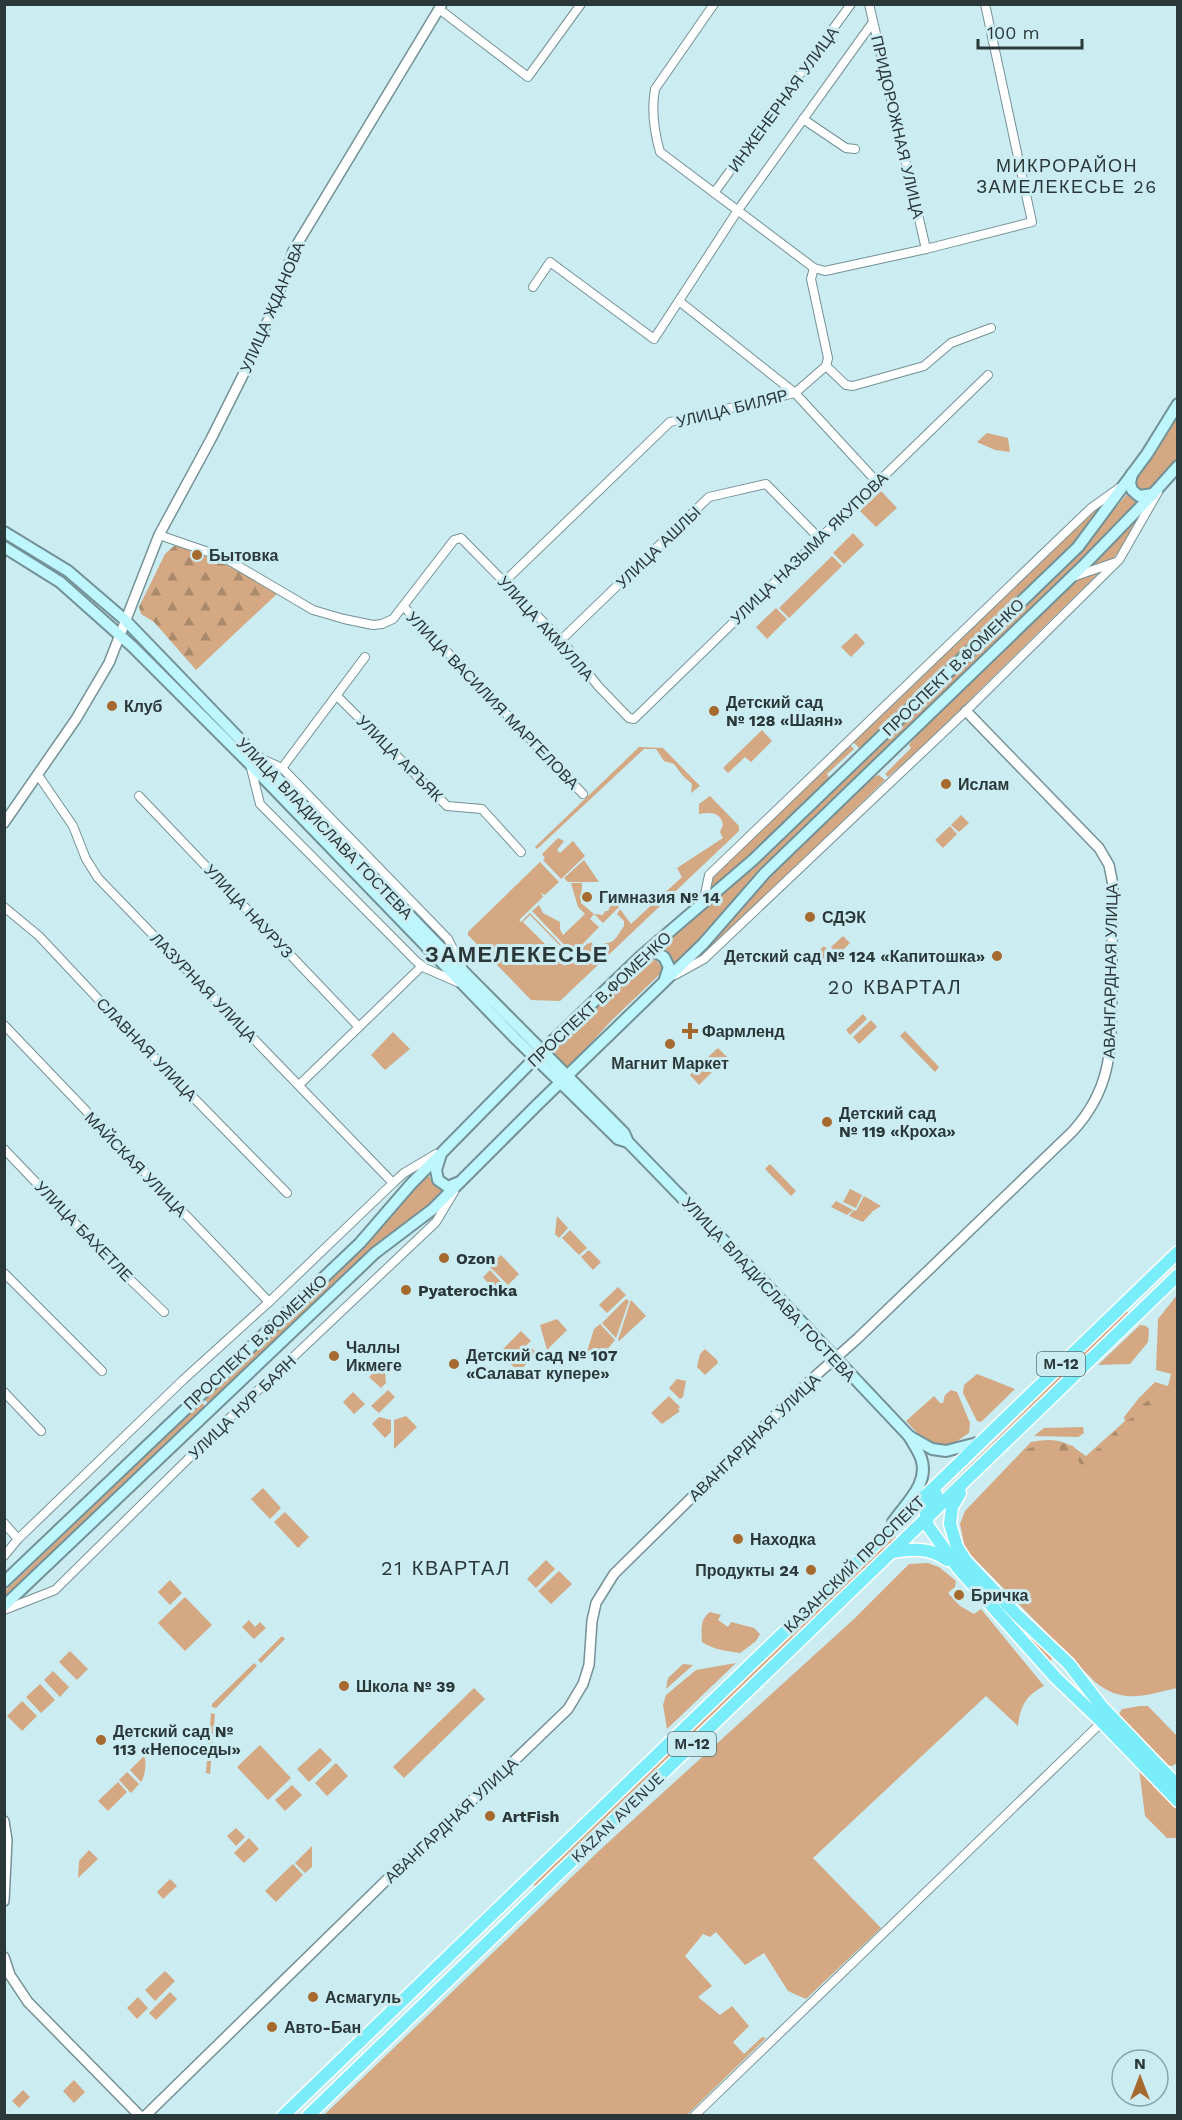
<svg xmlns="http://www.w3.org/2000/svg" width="1182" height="2120" viewBox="0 0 1182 2120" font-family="'Work Sans',sans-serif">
<defs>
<pattern id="forest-firs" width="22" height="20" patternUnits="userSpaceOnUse" patternTransform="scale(1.5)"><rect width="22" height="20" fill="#d3a883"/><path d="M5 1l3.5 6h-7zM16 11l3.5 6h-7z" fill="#ab8a6c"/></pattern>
</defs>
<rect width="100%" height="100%" fill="#cbecf1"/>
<!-- green -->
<g fill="#d3a883" fill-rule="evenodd">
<path d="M1177,418V460L1149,493H1138L1134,483Z"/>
<path d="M987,433L1008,438L1010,452L995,450L977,442Z"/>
<path d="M881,491L897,508L876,527L860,511Z"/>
<path d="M1128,493L1133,500L1141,502L749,883L689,952L671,966L656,950L661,945L752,866L1069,564Z"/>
<path d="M1105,501L1078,538L876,736L859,748L852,741L1046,554Z"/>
<path d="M1139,515L1120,550L1110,562L920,749L888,777L885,774L911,748L909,745L922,728Z"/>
<path d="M853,533L864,545L844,564L833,553Z"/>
<path d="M832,556L842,566L789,618L779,608Z"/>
<path d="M776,608L787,619L767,639L756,627Z"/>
<path d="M856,633L865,643L851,657L841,647Z"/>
<path d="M762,730L772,741L751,762L745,757L728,773L723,768Z"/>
<path d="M849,744L854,749L827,774L829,777C798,818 748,859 708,892L714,875Z"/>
<path d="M639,747L663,748L700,786L691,793L692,784L683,776L674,764L664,761L656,749H644L537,849L535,847Z"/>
<path d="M879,775L885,780L705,956L695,961L775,869L865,781Z"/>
<path d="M710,796L739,826V831L560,1001L531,1000L468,935V932L540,862L559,882L545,895L541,893L543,897L519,920L521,922L530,913L571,955L563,964L564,966L588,943L589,944L591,942L597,948C602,943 605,944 611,942C617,939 620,931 624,926V921L617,914L620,909L631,924L682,877L677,868L723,838L720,832L723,825C721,812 710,812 699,814V804ZM530,915L569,955L563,962L523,922Z"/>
<path d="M961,815L969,823L959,832L951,825Z"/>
<path d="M950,826L957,834L943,848L935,840Z"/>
<path d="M558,838L564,841L557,850L560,853L573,841L585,856L561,879L543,860L545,858L542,854Z"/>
<path d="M584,860L599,882H568L564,878Z"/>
<path d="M571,883H582L581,903L594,914L603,915L605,911H608L614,899L619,907L603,923L594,914L590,919L599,927L573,954L532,911L539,905L543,913L560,922V929L563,935L585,914L578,907Z"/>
<path d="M843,936L850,943L838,955L831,947Z"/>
<path d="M824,946L835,957L826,965L816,954Z"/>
<path d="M652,958L658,962L662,968L660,974L610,1022L566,1071L548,1053L646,959Z"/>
<path d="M863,1014L867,1019L850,1035L846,1030Z"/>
<path d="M871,1020L877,1027L859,1044L853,1037Z"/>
<path d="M905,1031L939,1067L935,1072L900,1036Z"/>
<path d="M393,1032L410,1049L385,1070L371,1055Z"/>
<path d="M718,1048L728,1058L718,1067L708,1057Z"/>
<path d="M706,1059L715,1069L699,1085L690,1075Z"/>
<path d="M770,1164L796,1191L791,1196L765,1169Z"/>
<path d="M429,1176L434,1185L444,1191L210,1405L204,1399L366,1242L410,1190Z"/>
<path d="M850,1189L862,1195L856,1208L843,1202Z"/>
<path d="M864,1196L881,1206L873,1211L863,1222L849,1216L854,1210L856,1211Z"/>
<path d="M836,1201L853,1210L847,1215L831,1207Z"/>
<path d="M557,1216L568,1228L559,1238L555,1234Z"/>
<path d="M570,1230L587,1248L579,1255L562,1238Z"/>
<path d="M589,1250L601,1262L593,1270L581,1257Z"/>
<path d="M501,1255L519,1274L508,1285L489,1266Z"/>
<path d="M490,1270L501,1282L493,1289L483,1277Z"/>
<path d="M618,1287L626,1295L607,1313L599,1305Z"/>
<path d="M1177,1295V1688C1145,1695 1124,1705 1095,1682L965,1549L960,1524L965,1511L1031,1442C1057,1437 1066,1441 1086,1456L1125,1421L1124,1417L1139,1398L1155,1382L1168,1386L1171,1374L1156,1370L1158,1319Z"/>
<path d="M626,1299L629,1301L616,1338L602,1323Z"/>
<path d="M631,1300L646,1316L619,1341L618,1340Z"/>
<path d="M1127,1309L1128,1313L935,1503L937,1498Z"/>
<path d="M557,1319L567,1330L547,1350L540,1325Z"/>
<path d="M600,1324L615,1340L607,1350L586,1355L594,1329Z"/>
<path d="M1140,1325L1146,1326L1149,1329L1148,1342L1130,1364L1098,1365Z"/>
<path d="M521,1331L531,1341L509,1361L500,1352Z"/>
<path d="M530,1346L537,1354L518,1372L511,1364Z"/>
<path d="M705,1349L717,1360L718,1363L705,1375L697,1367L700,1354Z"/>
<path d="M384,1363L386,1383L381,1388L369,1377Z"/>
<path d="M977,1374L1015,1389L981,1422L977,1421L963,1393L964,1385Z"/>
<path d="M677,1379L686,1381L683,1397L680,1399L669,1388Z"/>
<path d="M388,1390L395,1397L379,1413L371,1406Z"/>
<path d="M951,1390L957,1392L970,1423L969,1433L950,1446L926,1442L906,1421L934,1396L940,1403H943L945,1395Z"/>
<path d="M353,1392L365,1404L354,1414L343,1402Z"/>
<path d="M669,1396L680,1407L678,1409L680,1411L662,1424L651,1413Z"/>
<path d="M201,1402L207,1408L5,1603V1591Z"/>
<path d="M406,1416L417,1427L394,1449V1420Z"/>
<path d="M379,1417L391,1420V1432L385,1438L372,1424Z"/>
<path d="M1083,1427L1084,1433L1078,1437L1034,1436L1044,1428Z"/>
<path d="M263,1488L281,1508L270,1519L251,1499Z"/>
<path d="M285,1512L309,1537L298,1548L274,1522Z"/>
<path d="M894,1535L897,1538L535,1886L533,1884Z"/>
<path d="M546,1560L555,1569L536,1588L527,1579Z"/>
<path d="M928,1563L939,1567L956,1581L955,1587L948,1593L960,1606L974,1614L981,1609L1044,1686C1026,1695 1020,1707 1018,1726L986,1696L813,1858L881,1928L806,1999L788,1991L764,1953L745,1965L716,1932L710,1937L703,1934L685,1956L712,1986L698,1997L720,2015L732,2006L749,2026L733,2042L744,2054L762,2037L766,2038L687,2115H324L602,1848L854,1619L909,1564Z"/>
<path d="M559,1571L572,1584L551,1604L538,1591Z"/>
<path d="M170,1580L182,1593L170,1605L158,1592Z"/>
<path d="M185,1597L212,1625L185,1651L158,1623Z"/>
<path d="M710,1612L721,1615L718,1620L728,1627L731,1622L754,1628L760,1634L756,1641L740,1653C727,1651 714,1650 702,1642C702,1631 699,1620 710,1612Z"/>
<path d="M249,1620L255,1627L260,1622L266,1628L254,1639L242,1627Z"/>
<path d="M1016,1620L1053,1657L1049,1663Z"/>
<path d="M282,1636L285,1639L261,1663L258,1660Z"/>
<path d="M70,1651L88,1669L77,1680L59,1662Z"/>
<path d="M254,1663L257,1666L216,1708L212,1707V1704Z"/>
<path d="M736,1663L667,1729L663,1705L666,1695L696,1670Z"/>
<path d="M683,1664L693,1665L666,1689L668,1678Z"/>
<path d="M53,1671L69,1687L60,1697L44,1680Z"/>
<path d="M40,1684L55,1700L41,1713L26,1697Z"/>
<path d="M474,1688L485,1699L404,1778L393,1767Z"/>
<path d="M22,1701L37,1716L22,1731L7,1716Z"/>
<path d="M1140,1706H1148L1177,1736V1763L1172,1766L1166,1765L1118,1716L1122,1709Z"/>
<path d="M211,1713L215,1714L210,1774L206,1773Z"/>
<path d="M260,1745L291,1778L268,1800L237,1767Z"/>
<path d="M320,1748L332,1760L309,1782L297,1769Z"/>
<path d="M144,1756C147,1762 145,1777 141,1782L130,1770Z"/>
<path d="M336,1763L348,1776L327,1796L315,1783Z"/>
<path d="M1139,1768L1177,1808V1836L1175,1838H1167L1145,1816Z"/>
<path d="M127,1772L139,1784L131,1793L119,1780Z"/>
<path d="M118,1782L127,1792L108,1811L98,1801Z"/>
<path d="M292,1785L302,1795L285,1811L275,1800Z"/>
<path d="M236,1828L245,1837L236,1846L227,1836Z"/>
<path d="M249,1838L259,1849L244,1863L234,1853Z"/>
<path d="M312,1846V1867L305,1873L295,1863Z"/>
<path d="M89,1850L98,1859L78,1878L79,1861Z"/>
<path d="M293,1864L303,1875L276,1902L265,1891Z"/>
<path d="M170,1879L177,1886L163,1899L157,1892Z"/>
<path d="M165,1971L175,1981L155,2001L145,1990Z"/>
<path d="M170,1992L177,1999L156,2020L149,2013Z"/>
<path d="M138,1997L148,2008L137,2019L127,2008Z"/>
<path d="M74,2080L85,2092L74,2103L63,2091Z"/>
<path d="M23,2090L30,2097L19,2108L12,2101Z"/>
</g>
<!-- forest -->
<g fill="url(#forest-firs)">
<path d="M174,546H189L279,592L196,670L154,622L141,614L139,607L165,554Z"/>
<path d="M1149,1400L1154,1402L1155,1407L1146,1414L1145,1419L1140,1422L1138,1425C1132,1426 1124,1430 1123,1437L1118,1439L1117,1444H1113L1110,1449H1105L1097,1462L1093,1461L1090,1465L1080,1464L1075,1455H1071L1070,1452L1059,1451L1060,1448L1055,1444L1054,1441L1073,1446L1082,1456L1088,1459L1091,1453L1097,1452L1096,1449L1101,1448L1102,1444L1127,1420C1133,1419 1142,1410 1143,1404Z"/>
<path d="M1033,1447L1040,1457L1039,1461H1034L1033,1456H1030L1026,1461L1023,1456L1026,1450Z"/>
</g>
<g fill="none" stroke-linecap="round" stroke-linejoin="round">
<!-- minor casing -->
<g stroke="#739196" stroke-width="10">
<g id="minor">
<path d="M714,4L655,89C651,111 654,131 660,152L814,268L825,271L926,249L1032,222L985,4"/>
<path d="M869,4L926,249"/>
<path d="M439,9L528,77L581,4"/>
<path d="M803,119L846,148L855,149"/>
<path d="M714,193L851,4"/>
<path d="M814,268L811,279L828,358L826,366"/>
<path d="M533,287L550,262L654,339L738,210L873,22"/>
<path d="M679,301L795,393L877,482"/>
<path d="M159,535L223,557L313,610L344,619L373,625L382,624L393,619L454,540L461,538L561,640L599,687L629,718L634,719L988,375"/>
<path d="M1073,577L1116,562"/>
<path d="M504,582L670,422L795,393L826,366L846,385L853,386L924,366L951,343L991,328"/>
<path d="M403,606L583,794"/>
<path d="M561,640L709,497L766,484L819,538"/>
<path d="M337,696L447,806L482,809L521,852"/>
<path d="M260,758L282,768L448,939L462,967"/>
<path d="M250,764L260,804L417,962L425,968L457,982"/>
<path d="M282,768L365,657"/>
<path d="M38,775L73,826L86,859L98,878L393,1183"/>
<path d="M139,796L359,1027"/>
<path d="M703,904L709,875L1091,508L1119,488"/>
<path d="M4,907L39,936L131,1034L287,1193"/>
<path d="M675,975L704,959L966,711L1119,560L1158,492"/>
<path d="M4,1025L269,1302"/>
<path d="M299,1085L422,966"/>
<path d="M4,1149L117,1267L164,1312"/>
<path d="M4,1273L102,1371"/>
<path d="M4,1392L41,1431"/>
<path d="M4,1523L18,1539"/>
<path d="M4,1556L18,1539L183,1380L269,1302L393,1183L404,1173L436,1154"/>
<path d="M4,1610L55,1590L253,1395L436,1222L454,1192"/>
<path d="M694,2116L1102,1722"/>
</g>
</g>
<!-- tertiary casing -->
<g stroke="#739196" stroke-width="12">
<g id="tertiary">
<path d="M4,823L76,719L109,663L159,535L211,439L246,369L275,305L293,251L442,4"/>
<path d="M4,1821L7,1840L4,1901"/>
<path d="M4,1957L10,1975L28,2002L140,2116"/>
<path d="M145,2116L407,1860L491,1783L568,1709L583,1684L589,1665L592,1621L596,1603L614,1574L813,1378L857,1339L1072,1132C1113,1088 1111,1047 1112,991C1112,956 1112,920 1113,885L1109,865L1099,848L966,711"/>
</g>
</g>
<!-- secondary casing -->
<g stroke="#739196" stroke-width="14">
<g id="secondary">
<path d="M1132,474L1130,483L1132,490L1139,496L1153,494"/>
<path d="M4,532L68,571L125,620L466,974L624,1133L628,1142L759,1277L909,1436C913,1443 918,1450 921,1458C930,1483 906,1503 893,1522"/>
<path d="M4,547L60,582L133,647L249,763L514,1037L618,1139L628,1142"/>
<path d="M643,955L655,952L664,957L669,967L665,979"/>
<path d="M441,1154L436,1170L438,1180L448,1187L457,1183"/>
<path d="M909,1436L932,1449L946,1451L981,1442"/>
<path d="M4,1582L360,1243L411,1184L535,1058L640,957L753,860L1078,547L1147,454L1178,404"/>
<path d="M4,1606L375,1253L433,1209L538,1104L703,944L765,873L1084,565L1153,494L1178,466"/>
</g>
</g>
<!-- primary casing -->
<g stroke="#fff" stroke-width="15">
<g id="primary">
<path d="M960,1493L952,1507L950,1524L957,1547L966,1561L1015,1613L1069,1664L1102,1707L1178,1786"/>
<path d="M936,1494L927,1505L926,1514L928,1526L958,1568L1055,1677L1102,1722L1178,1801"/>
<path d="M892,1552C913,1549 930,1547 947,1560"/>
<path d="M283,2116L1178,1252"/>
<path d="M308,2116L1178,1275"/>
</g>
</g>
<!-- minor -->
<use href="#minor" stroke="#fff" stroke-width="8"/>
<!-- tertiary -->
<use href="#tertiary" stroke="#fff" stroke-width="9"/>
<!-- secondary -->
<use href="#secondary" stroke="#bdf6fd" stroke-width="10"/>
<!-- primary -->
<use href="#primary" stroke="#7aedfb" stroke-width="12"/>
</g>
<!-- markers -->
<g fill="#a76a2e" stroke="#cbecf1" stroke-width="2">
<circle cx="197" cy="555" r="6"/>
<circle cx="112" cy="706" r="6"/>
<circle cx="714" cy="711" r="6"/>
<circle cx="946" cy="784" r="6"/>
<circle cx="587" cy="897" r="6"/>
<circle cx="810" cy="917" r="6"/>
<circle cx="997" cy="956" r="6"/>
<path d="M687 1022h6v6h6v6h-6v6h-6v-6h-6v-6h6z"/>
<circle cx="670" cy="1044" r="6"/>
<circle cx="827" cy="1122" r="6"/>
<circle cx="444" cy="1258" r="6"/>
<circle cx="406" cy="1290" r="6"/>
<circle cx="334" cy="1356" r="6"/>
<circle cx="454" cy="1364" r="6"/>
<circle cx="738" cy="1539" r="6"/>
<circle cx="811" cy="1570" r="6"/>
<circle cx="959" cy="1595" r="6"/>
<circle cx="344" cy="1686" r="6"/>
<circle cx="101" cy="1740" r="6"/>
<circle cx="490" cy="1816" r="6"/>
<circle cx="313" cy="1997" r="6"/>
<circle cx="272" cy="2027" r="6"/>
</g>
<g text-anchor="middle" stroke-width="6" stroke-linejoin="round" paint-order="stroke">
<!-- shield labels -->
<g fill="#cbecf1" stroke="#5b6e71" stroke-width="1.5">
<rect x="1037" y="1352" width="48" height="24" rx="4.5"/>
<rect x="668" y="1732" width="48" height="24" rx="4.5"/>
</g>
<g font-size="15" font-weight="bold" fill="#2b383a">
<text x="1061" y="1369">М-12</text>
<text x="692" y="1749">М-12</text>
</g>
<!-- street labels -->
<g font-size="16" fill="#2b383a" stroke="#cbecf1">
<text transform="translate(783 99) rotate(-54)" y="6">ИНЖЕНЕРНАЯ УЛИЦА</text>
<text transform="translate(898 127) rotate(77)" y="6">ПРИДОРОЖНАЯ УЛИЦА</text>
<text transform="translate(272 307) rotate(-67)" y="6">УЛИЦА ЖДАНОВА</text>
<text transform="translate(732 408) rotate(-14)" y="6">УЛИЦА БИЛЯР</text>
<text transform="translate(658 547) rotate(-44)" y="6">УЛИЦА АШЛЫ</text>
<text transform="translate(809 548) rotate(-44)" y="6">УЛИЦА НАЗЫМА ЯКУПОВА</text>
<text transform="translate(546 628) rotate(48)" y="6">УЛИЦА АКМУЛЛА</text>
<text transform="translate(953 667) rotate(-44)" y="6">ПРОСПЕКТ В.ФОМЕНКО</text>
<text transform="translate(493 700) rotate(46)" y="6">УЛИЦА ВАСИЛИЯ МАРГЕЛОВА</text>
<text transform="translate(400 758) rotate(45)" y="6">УЛИЦА АРЪЯК</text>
<text transform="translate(325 828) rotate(46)" y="6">УЛИЦА ВЛАДИСЛАВА ГОСТЕВА</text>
<text transform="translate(249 911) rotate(47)" y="6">УЛИЦА НАУРУЗ</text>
<text transform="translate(1110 971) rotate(-89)" y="6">АВАНГАРДНАЯ УЛИЦА</text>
<text transform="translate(204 987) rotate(46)" y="6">ЛАЗУРНАЯ УЛИЦА</text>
<text transform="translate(599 999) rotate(-43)" y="6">ПРОСПЕКТ В.ФОМЕНКО</text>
<text transform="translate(147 1049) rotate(46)" y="6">СЛАВНАЯ УЛИЦА</text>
<text transform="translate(136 1164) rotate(46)" y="6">МАЙСКАЯ УЛИЦА</text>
<text transform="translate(84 1231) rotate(46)" y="6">УЛИЦА БАХЕТЛЕ</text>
<text transform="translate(769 1289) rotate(47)" y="6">УЛИЦА ВЛАДИСЛАВА ГОСТЕВА</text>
<text transform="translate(255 1342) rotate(-43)" y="6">ПРОСПЕКТ В.ФОМЕНКО</text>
<text transform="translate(242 1407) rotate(-44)" y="6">УЛИЦА НУР БАЯН</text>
<text transform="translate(754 1437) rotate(-44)" y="6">АВАНГАРДНАЯ УЛИЦА</text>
<text transform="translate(854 1564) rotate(-44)" y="6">КАЗАНСКИЙ ПРОСПЕКТ</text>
<text transform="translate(617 1817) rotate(-44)" y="6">KAZAN AVENUE</text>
<text transform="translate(451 1820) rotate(-43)" y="6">АВАНГАРДНАЯ УЛИЦА</text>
</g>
<!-- poi labels -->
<g font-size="16" font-weight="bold" fill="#2b383a" stroke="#cbecf1" text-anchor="start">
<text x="209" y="561">Бытовка</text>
<text x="726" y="708">Детский сад<tspan x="726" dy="18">№ 128 «Шаян»</tspan></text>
<text x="124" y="712">Клуб</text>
<text x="958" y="790">Ислам</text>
<text x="599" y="903">Гимназия № 14</text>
<text x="822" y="923">СДЭК</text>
<text x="985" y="962" text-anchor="end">Детский сад № 124 «Капитошка»</text>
<text x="702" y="1037">Фармленд</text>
<text x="670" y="1069" text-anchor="middle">Магнит Маркет</text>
<text x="839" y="1119">Детский сад<tspan x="839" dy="18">№ 119 «Кроха»</tspan></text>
<text x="456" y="1264">Ozon</text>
<text x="418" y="1296">Pyaterochka</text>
<text x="346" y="1353">Чаллы<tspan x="346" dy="18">Икмеге</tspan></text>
<text x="466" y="1361">Детский сад № 107<tspan x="466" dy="18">«Салават купере»</tspan></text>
<text x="750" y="1545">Находка</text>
<text x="799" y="1576" text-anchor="end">Продукты 24</text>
<text x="971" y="1601">Бричка</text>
<text x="356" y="1692">Школа № 39</text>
<text x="113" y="1737">Детский сад №<tspan x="113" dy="18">113 «Непоседы»</tspan></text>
<text x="502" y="1822">ArtFish</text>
<text x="325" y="2003">Асмагуль</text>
<text x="284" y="2033">Авто-Бан</text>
</g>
<!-- neighbourhood labels -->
<g font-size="18" letter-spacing="1.5" fill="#2b383a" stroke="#cbecf1">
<text x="1067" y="172">МИКРОРАЙОН<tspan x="1067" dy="21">ЗАМЕЛЕКЕСЬЕ 26</tspan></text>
</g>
<!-- quarter labels -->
<g font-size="20" letter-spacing="1.5" fill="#2b383a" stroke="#cbecf1">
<text x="895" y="994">20 КВАРТАЛ</text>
<text x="446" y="1575">21 КВАРТАЛ</text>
</g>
<!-- district labels -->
<g font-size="22" font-weight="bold" letter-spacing="1.5" fill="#2b383a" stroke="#cbecf1">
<text x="517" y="962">ЗАМЕЛЕКЕСЬЕ</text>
</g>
</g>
<!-- border -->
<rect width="1182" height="2120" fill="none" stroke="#2b383a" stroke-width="12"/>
<!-- north arrow -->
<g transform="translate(1140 2078)"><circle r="28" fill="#cbecf1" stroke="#8ba4a8" stroke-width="1.5"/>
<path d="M0-4.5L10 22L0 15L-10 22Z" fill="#a76a2e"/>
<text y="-9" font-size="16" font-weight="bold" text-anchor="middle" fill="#2b383a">N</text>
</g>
<!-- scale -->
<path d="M978 39v9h104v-9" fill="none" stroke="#2b383a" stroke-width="3"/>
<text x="987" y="39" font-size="18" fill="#2b383a" stroke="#cbecf1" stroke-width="4.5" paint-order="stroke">100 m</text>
</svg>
